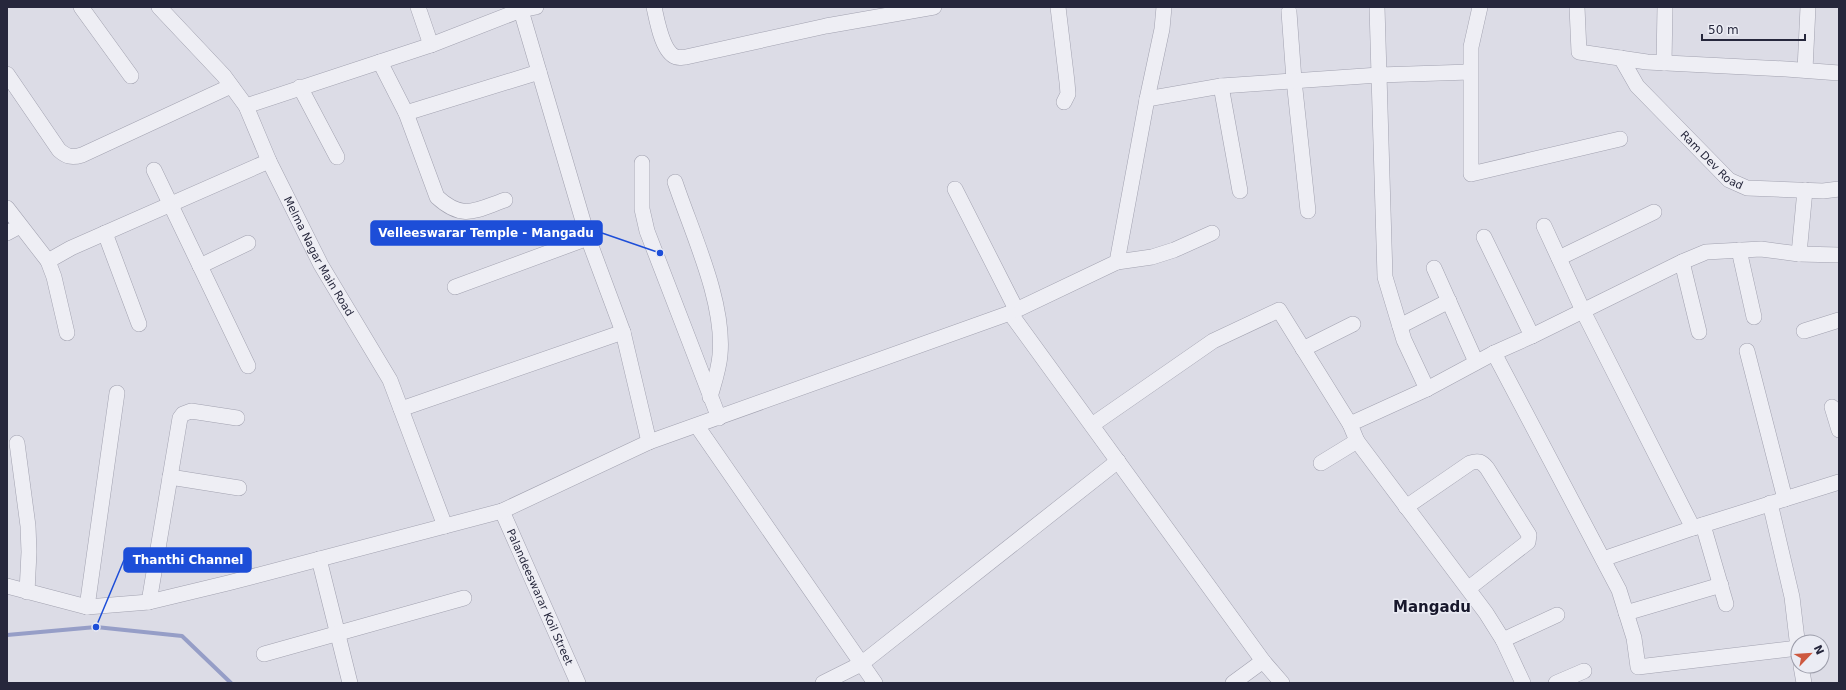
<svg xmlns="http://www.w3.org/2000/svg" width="1846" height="690" viewBox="0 0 1846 690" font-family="'DejaVu Sans',sans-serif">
<rect width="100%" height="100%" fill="#dcdce6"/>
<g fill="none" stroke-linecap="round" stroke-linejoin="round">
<!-- stream -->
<path stroke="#969ec7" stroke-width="4" d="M7,635L96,627L182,636L231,683"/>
<!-- street casing -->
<g stroke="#a2a2b0" stroke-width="16">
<g id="street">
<path d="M81,7L131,76"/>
<path id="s1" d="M159,7L224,76L246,106L269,161L321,265L390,380L445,526"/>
<path d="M418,7L431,45"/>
<path d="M520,7L588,238L623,332L649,442"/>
<path d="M654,7C657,20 662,52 676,57C679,58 683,57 686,57L826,26L934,7"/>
<path d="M1058,7L1067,82L1068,94L1064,102"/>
<path d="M1164,7L1162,29L1147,99L1117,262L1010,313L1263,661L1282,683"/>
<path d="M1377,7L1379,75L1470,72"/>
<path d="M1480,7L1471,47V174L1620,139"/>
<path d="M1577,7L1579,52L1647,62L1786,69L1839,73"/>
<path d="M1289,12L1294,80L1308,211"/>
<path id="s2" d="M1621,58L1637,86L1729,180L1747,188L1823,191L1839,189"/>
<path d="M380,62L406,113L437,197C463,221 476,210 505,200"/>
<path d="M1664,63L1665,7"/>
<path d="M1805,70L1808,7"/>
<path d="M7,74L59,150C67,157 72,158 82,155L231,86"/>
<path d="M1221,86L1240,191"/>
<path d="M300,87L337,157"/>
<path d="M1147,99L1221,86L1379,75L1385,277L1404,340L1427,389"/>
<path d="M246,106L431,45L521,10L536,7"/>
<path d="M406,113L539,72"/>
<path d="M642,163V209L647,231L719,418"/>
<path d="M154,170L248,366"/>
<path d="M675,182C692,233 725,302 720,355C719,369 714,383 710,397"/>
<path d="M955,189L1016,309"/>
<path d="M7,208L48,261L54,277L67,333"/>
<path d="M1544,226L1585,315L1693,528"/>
<path d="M7,233L20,226"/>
<path d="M105,233L139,324"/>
<path d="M1484,237L1532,336"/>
<path d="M1739,250L1754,317"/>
<path d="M1799,254L1805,190"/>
<path d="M1559,258L1654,212"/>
<path d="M48,261L71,248L269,161"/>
<path d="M1117,262L1152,257L1174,250L1212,233"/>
<path d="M1682,262L1699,332"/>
<path d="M200,266L248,243"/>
<path d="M1434,268L1476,362"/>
<path d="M455,287L588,238"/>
<path d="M1400,326L1449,301"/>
<path d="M1804,331L1839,320"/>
<path d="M1303,349L1353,324"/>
<path d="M1747,351L1785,499"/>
<path d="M1494,353L1619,590L1634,638L1638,667L1798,648"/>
<path d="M1832,407L1839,430"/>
<path d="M401,409L623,332"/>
<path d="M1092,425L1213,341L1279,310L1350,424"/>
<path d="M697,426L875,683"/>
<path d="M1357,441L1486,613L1503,640L1523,683"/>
<path d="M17,443L28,526L29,552L27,592"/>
<path d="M1321,463L1357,441L1350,424L1427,389L1494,353L1532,336L1682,262L1706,252L1761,249L1799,254L1839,255"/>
<path d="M170,477L239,488"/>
<path d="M1770,503L1792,597L1798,648"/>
<path d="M1406,507L1470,463C1479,460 1482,462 1487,468L1529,535L1528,542L1469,588"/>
<path id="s3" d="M502,511L578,683"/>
<path d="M1703,525L1726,604"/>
<path d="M319,559L350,683"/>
<path d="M1603,559L1693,528L1839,482"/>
<path d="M7,586L87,607L149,602L228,583L502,511L649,442L1010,313"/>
<path d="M149,602L180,418L183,414L191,411L237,418"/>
<path d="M87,607L117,393"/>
<path d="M1626,613L1721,585"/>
<path d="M1503,640L1557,615"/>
<path d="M264,654L464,598"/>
<path d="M1801,666L1804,683"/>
<path d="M823,683L861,664L1118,461"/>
<path d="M1233,683L1263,661"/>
<path d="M1556,683L1584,671"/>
</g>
</g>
<!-- street -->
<use href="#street" stroke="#eeeef4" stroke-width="15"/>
</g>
<g text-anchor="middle" stroke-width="3" stroke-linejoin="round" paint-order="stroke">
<!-- street labels -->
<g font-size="11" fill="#26273c" stroke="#ebecf4">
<text dy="4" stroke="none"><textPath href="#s2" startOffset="138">Ram Dev Road</textPath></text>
<text dy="4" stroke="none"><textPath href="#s1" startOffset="299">Melma Nagar Main Road</textPath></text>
<text dy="4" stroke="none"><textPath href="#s3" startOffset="94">Palandeeswarar Koil Street</textPath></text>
</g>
<!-- district labels -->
<g font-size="15" font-weight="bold" fill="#18182c" stroke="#ebecf4">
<text x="1432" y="612">Mangadu</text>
</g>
</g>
<!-- callouts -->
<path fill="none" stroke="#1d4ed8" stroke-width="1.5" d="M660 253L602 233M96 627L124 560"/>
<g fill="#1d4ed8" stroke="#ebecf4" stroke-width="1.5">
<circle cx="660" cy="253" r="4"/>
<circle cx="96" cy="627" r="4"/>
</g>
<g fill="#1d4ed8" stroke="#1d4ed8" stroke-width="1.5">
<rect x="371" y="221" width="231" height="24" rx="4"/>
<rect x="124" y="548" width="127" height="24" rx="4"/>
</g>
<g font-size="12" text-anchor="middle" font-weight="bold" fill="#fff">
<text x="486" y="237">Velleeswarar Temple - Mangadu</text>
<text x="188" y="564">Thanthi Channel</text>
</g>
<!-- border -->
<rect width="1846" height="690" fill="none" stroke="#26273c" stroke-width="16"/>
<!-- north arrow -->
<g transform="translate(1810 654) rotate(65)"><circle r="19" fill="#ebecf4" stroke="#9c9daa"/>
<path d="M0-3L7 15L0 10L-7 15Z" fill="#cd583f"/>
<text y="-6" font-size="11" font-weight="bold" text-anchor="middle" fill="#26273c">N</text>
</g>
<!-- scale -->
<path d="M1702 34v6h103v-6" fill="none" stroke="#26273c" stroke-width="2"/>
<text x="1708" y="34" font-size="12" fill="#26273c" stroke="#ebecf4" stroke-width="3" paint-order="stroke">50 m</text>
</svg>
